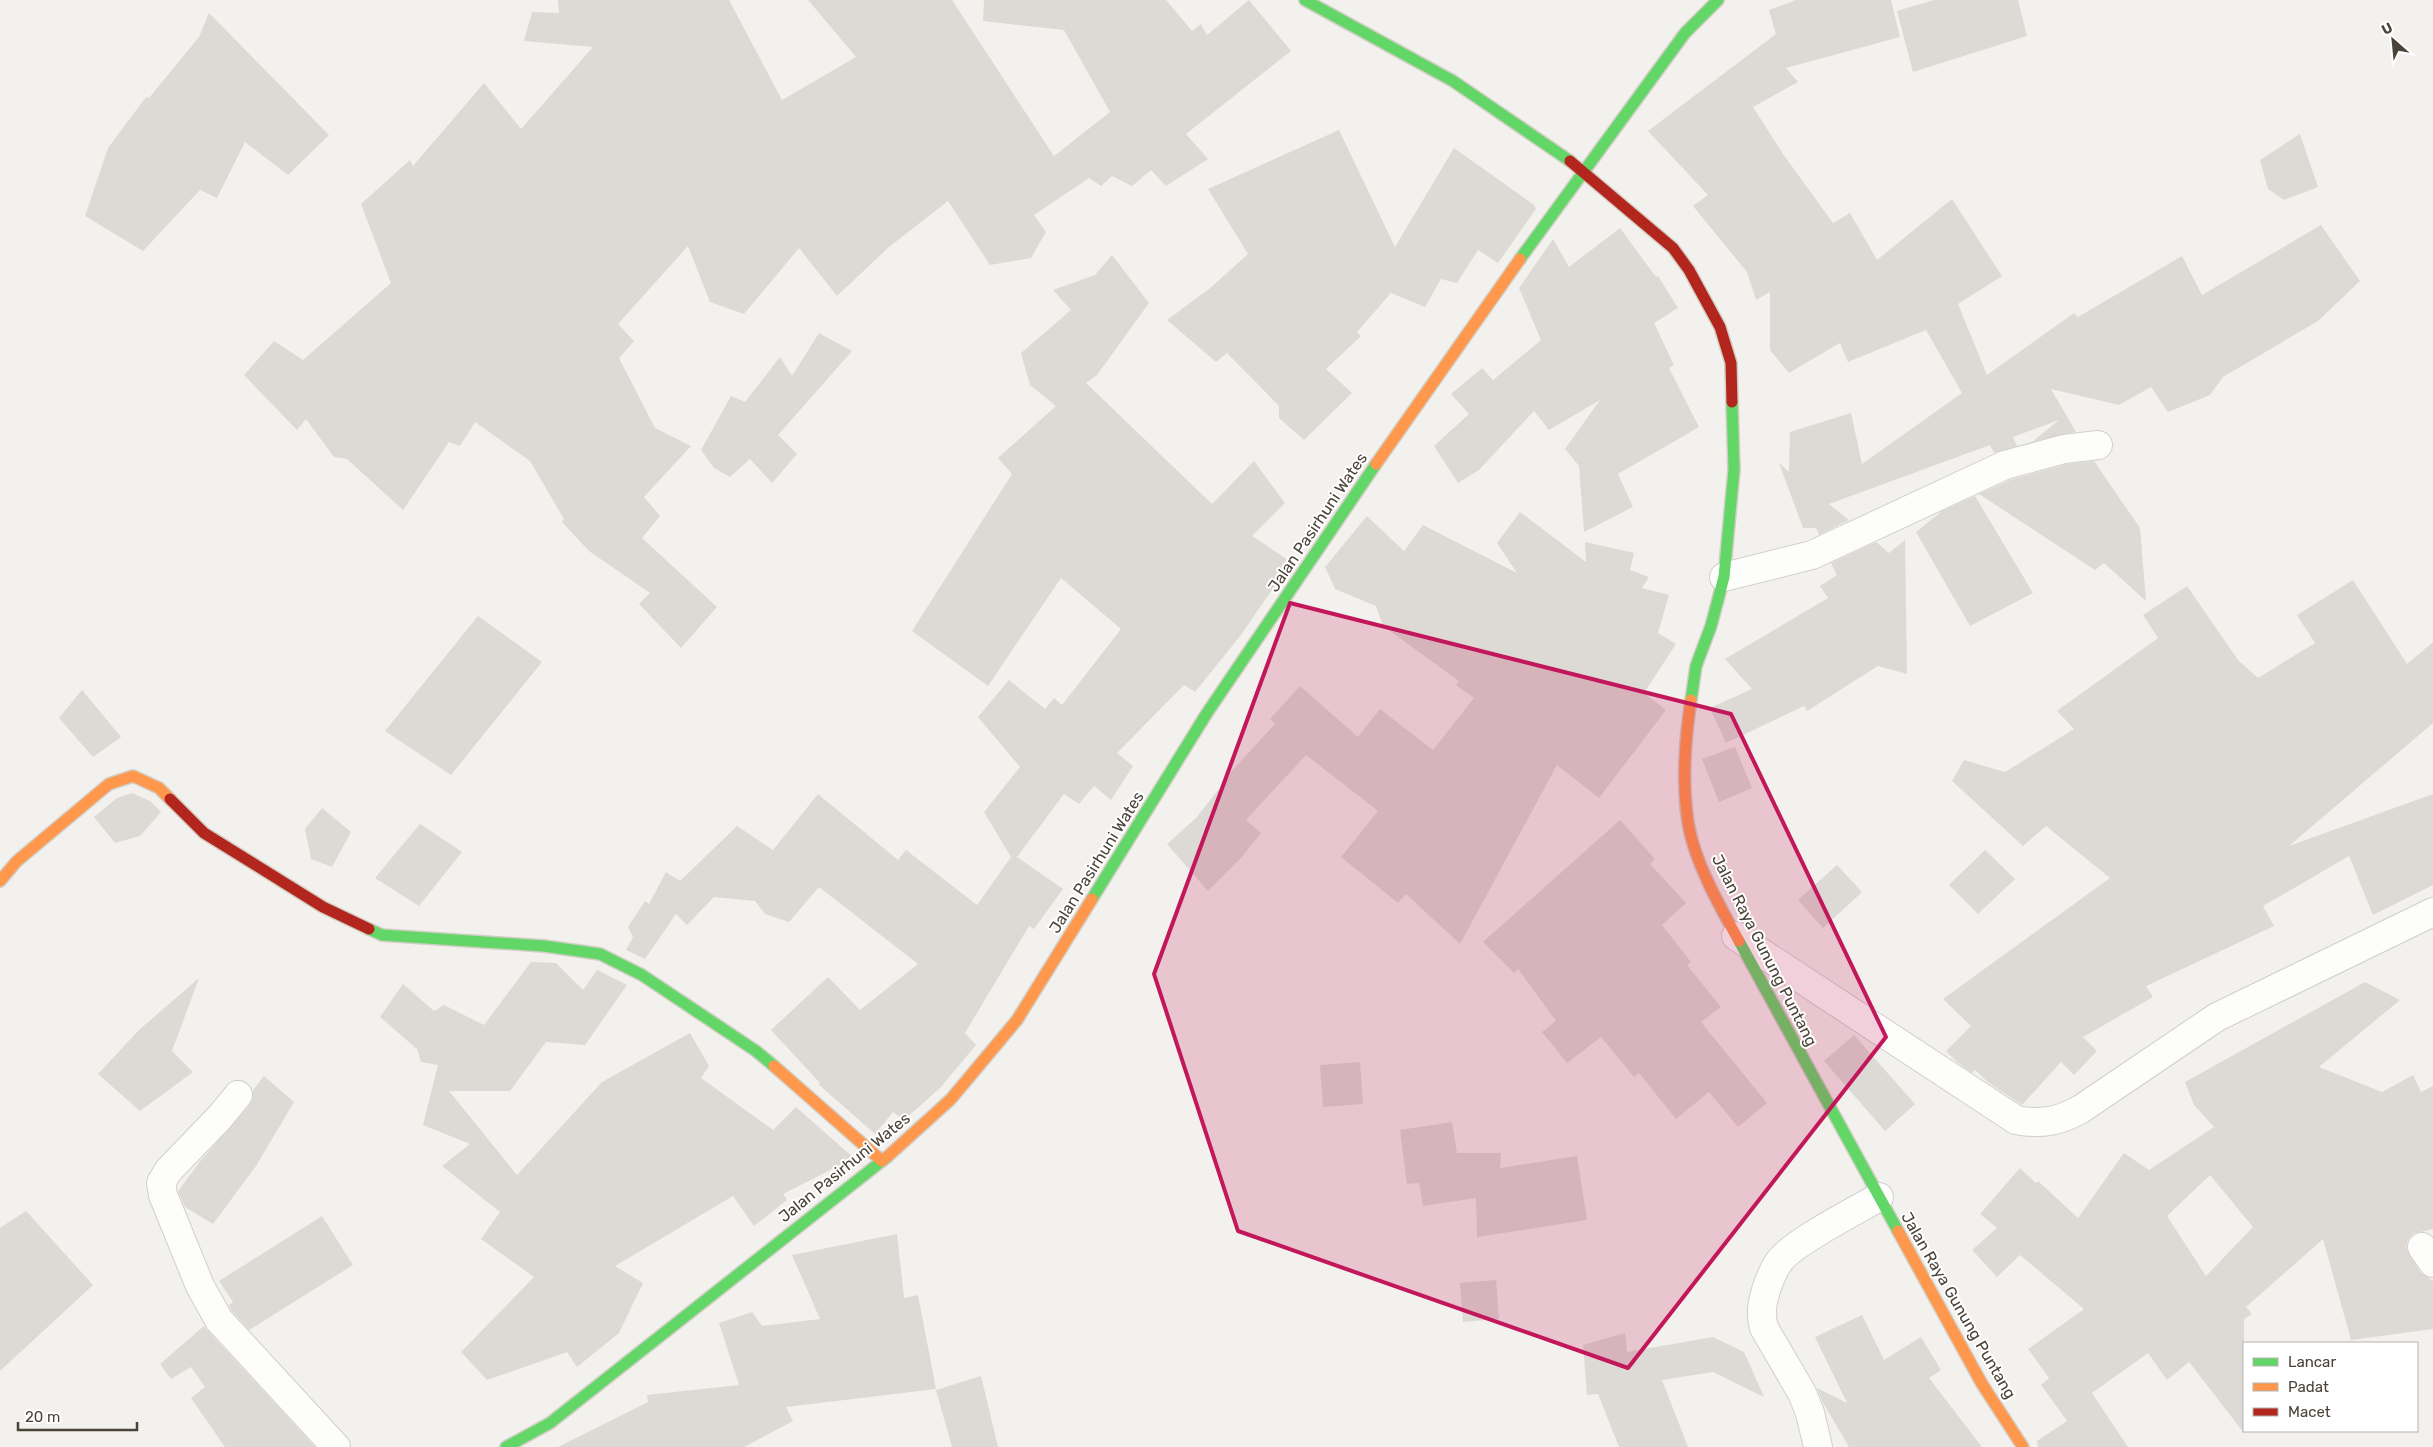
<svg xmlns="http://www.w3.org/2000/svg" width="2433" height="1447" viewBox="0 0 2433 1447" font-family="Rubik,sans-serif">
<rect width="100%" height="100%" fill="#f3f1ed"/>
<!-- building -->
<g fill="#dddad5" fill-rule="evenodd">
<path d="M558,0H729L782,100L856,57L808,0H952L1054,156L1110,112L1064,30L983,21L984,0H1166L1192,31L1201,24L1207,35L1249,0L1291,51L1186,134L1208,159L1166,186L1151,170L1132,186L1112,176L1101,186L1089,178L1034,215L1046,232L1031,258L990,265L948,201L889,247L837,296L799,248L744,314L710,302L688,246L618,324L634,341L619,358L655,428L691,446L644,497L660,516L642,538L717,607L681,648L639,604L650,593L589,551L562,522L564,519L530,461L475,422L460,446L449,442L403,510L347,459L334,457L306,419L297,430L244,375L274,341L303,360L391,283L361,204L410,160L413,166L484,83L521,129L593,47L524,41L532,12L559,13Z"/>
<path d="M1796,0H1891L1900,37L1786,68L1798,82L1753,107L1783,154L1833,223L1850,213L1877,260L1952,199L2002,276L1958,304L1987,375L2074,313L2078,317L2182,256L2202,295L2321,225L2360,281L2318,321L2223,377L2210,395L2168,412L2151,387L2119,405L2051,389L2076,432L2032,442L2059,420L2013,437L2017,446L1994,453L1990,445L1829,504L1849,520L1819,535L1816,528H1803L1779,463L1789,472L1790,432L1851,413L1862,464L1962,393L1926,330L1848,362L1840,343L1789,373L1770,350V292L1756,300L1747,272L1693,206L1708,195L1648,131L1776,34L1769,10Z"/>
<path d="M1934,0H2018L2027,36L1913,72L1897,11Z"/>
<path d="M209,13L329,135L288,175L245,142L217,198L200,190L143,251L85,216L108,148L146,97L149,98L199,37Z"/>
<path d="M1339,130L1395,247L1454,148L1534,205L1536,209L1498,263L1478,250L1457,283L1441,279L1425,307L1391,293L1357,332L1361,336L1326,369L1352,393L1304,440L1279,418V406L1227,353L1216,362L1167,320L1209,289L1248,254L1208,189Z"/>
<path d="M2300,134L2318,187L2284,200L2268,189L2260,160Z"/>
<path d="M1620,228L1656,277L1658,276L1678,308L1654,323L1674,365L1669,368L1699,427L1618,474L1633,507L1584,532L1579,466L1565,449L1600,400L1549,430L1534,411L1479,470L1458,483L1434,446L1469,414L1451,394L1482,368L1493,380L1541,340L1519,288L1553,239L1569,267Z"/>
<path d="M1112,255L1149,303L1097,375L1086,383L1212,504L1254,461L1285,503L1252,536L1291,562L1241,635L1195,692L1184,685L1117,753L1133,766L1111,800L1094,786L1079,804L1064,794L1017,857L1063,889L1034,929L1029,926L965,1033L976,1045L940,1088L904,1120L893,1112L875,1134L818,1084L820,1083L771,1030L828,977L860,1010L918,964L819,887L789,922L765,914L755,901L714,897L687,925L676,914L645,959L626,950L633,937L628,927L645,901L649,904L666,872L680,881L737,826L773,850L818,794L898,860L906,850L977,905L1011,857L984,812L1020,767L978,717L1009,680L1045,709L1054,698L1062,705L1121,629L1061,578L988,686L912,631L1012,474L998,458L1056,406L1030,385L1021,353L1071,310L1053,290L1095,275Z"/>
<path d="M819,333L852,351L778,435L797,454L772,483L750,459L730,477L714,468L701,450L731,396L745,402L780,357L792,376Z"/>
<path d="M2094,461L2140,528L2146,601L2104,563L2095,570L1979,494L2010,480L2067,464Z"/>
<path d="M1975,496L2033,593L1970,626L1916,532L1942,511Z"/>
<path d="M1520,512L1586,562L1585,542L1634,553L1630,570L1649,577L1642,588L1669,595L1658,633L1676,644L1644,693L1666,710L1599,798L1557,765L1460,944L1406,894L1398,903L1341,857L1378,811L1306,755L1246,820L1261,833L1241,858L1208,891L1167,844L1196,818L1230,775L1229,774L1275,724L1270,719L1300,686L1358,737L1380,709L1433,750L1474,698L1456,685L1459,681L1383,626L1376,606L1335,589L1325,567L1367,516L1404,551L1423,525L1517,573L1497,543Z"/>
<path d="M1905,540L1907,674L1878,666L1807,711L1804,706L1726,743L1710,708L1752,689L1725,659L1828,598L1820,586L1837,575L1831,563L1876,542L1889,553Z"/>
<path d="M2353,580L2407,664L2433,642V723L2289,846L2433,794V885L2373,915L2349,856L2263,906L2274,926L2146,986L2153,997L2083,1037L2097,1051L2074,1075L2061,1062L2022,1105L1989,1083L1975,1070L1972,1073L1957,1062L1946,1051L1971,1026L1943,999L2110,878L2046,826L2023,846L1952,781L1964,760L2005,772L2074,729L2057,711L2158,638L2143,615L2187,586L2238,660L2258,678L2315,643L2297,615Z"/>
<path d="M478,616L542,662L451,775L385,731Z"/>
<path d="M82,690L121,737L93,757L59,718Z"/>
<path d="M1735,747L1752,788L1719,802L1702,759Z"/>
<path d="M132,793L150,801L161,812L140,836L115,843L94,817L117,798Z"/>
<path d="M322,808L351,832L332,867L311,859L305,829Z"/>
<path d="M1620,820L1655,859L1650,864L1686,903L1662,925L1691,962L1687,965L1721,1007L1701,1022L1767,1103L1738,1127L1709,1092L1676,1119L1639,1073L1634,1077L1601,1037L1567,1063L1542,1032L1556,1021L1518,969L1514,973L1483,942Z"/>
<path d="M420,824L462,852L419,906L375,878Z"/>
<path d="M1985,850L2015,879L1978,914L1949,885Z"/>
<path d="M1837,865L1862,892L1823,928L1798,900Z"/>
<path d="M531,962L556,963L583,990L597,970L627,985L585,1045L546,1042L510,1091H449L517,1175L602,1082L690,1033L709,1066L701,1078L773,1130L796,1107L854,1158L783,1194L787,1200L754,1226L733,1196L615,1266L643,1283L619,1333L577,1367L567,1352L487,1380L461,1352L534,1277L481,1239L500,1212L442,1166L470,1144L423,1125L438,1065L421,1062L417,1049L380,1017L403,984L434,1011L444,1005L484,1025Z"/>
<path d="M199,978L172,1051L193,1072L140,1111L98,1074L139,1030Z"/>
<path d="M2365,982L2400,1000L2319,1067L2382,1092L2413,1075L2421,1092L2433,1086V1229L2413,1234L2408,1240L2406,1248L2420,1272L2433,1281V1329L2351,1340L2323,1239L2246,1307L2252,1314L2244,1319V1433L2189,1362L2167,1380L2148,1353L2092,1393L2128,1447H2038L2037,1441L2067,1421L2041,1385L2049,1378L2028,1349L2084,1309L2020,1255L1997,1277L1972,1250L1997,1228L1980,1214L2020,1168L2036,1183L2038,1181L2078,1218L2124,1153L2149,1170L2214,1127L2194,1105L2185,1082ZM2210,1175L2253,1227L2206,1276L2167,1216Z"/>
<path d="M1854,1035L1915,1104L1885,1131L1824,1061Z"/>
<path d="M1360,1062L1363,1104L1323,1107L1320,1065Z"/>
<path d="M264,1076L294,1102L256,1166L213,1224L185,1207L178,1191L202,1159L250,1105L253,1098V1090Z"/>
<path d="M1452,1122L1457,1153H1501L1500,1168L1577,1156L1587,1220L1477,1237L1476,1198L1423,1206L1419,1183L1407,1184L1400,1130Z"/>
<path d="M26,1211L93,1285L0,1371V1228Z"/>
<path d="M322,1216L353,1265L249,1330L232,1311L229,1305L233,1302L219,1281Z"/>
<path d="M897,1234L904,1298L918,1295L936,1389L786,1407L793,1421L744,1447H558L648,1402L647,1395L739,1385L719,1323L752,1312L762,1326L820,1319L792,1255Z"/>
<path d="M1496,1280L1499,1319L1463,1322L1460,1283Z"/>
<path d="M1862,1315L1884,1360L1921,1337L1941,1370L1929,1378L1982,1447H1849L1822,1401L1817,1388L1847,1403L1815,1337Z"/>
<path d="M204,1326L208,1331L315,1447H225L191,1398L205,1387L191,1367L171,1379L160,1364Z"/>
<path d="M1625,1333L1627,1352L1713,1337L1744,1352L1764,1397L1713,1372L1662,1380L1688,1447H1619L1598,1394L1587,1395L1583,1345Z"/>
<path d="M981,1376L998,1447H952L936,1390Z"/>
</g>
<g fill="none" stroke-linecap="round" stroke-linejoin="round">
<!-- street casing -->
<g stroke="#d1cfcb" stroke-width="30">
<g id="street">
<path d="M1724,577L1812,555L2005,465L2064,449L2098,445"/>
<path d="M1736,936L2016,1120C2041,1125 2060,1121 2081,1109L2217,1017L2433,912"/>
<path d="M238,1095L220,1117L168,1171L161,1183L163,1195L200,1286L219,1320L336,1447"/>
<path d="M2422,1247L2433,1263"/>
<path d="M1818,1447L1810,1413L1802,1393L1764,1328C1760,1314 1762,1304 1766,1290C1769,1281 1773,1270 1779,1262C1790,1244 1857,1210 1879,1197"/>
</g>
</g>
<!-- fast casing -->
<g stroke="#d2cec4" stroke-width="14">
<g id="fast">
<path d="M1305,0L1453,81L1570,161"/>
<path d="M1520,259L1685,33L1718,0"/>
<path d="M1691,700L1696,666L1711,626L1724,577L1734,470L1732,402"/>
<path d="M1092,899L1207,713L1376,464"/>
<path d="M369,929L382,935L544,946L600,954L642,975L756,1051L774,1066"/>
<path d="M1739,941L1898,1231"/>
<path d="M506,1447L550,1423L887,1157"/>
</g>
</g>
<!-- slow casing -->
<g stroke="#d2cec4" stroke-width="14">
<g id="slow">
<path d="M1376,464L1520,259"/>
<path d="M1691,700C1685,739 1682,783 1688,822C1694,861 1720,907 1739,941"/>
<path d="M0,881L17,861L109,784L133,776L159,788L170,799"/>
<path d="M774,1066L882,1161"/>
<path d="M887,1157L951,1099L1017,1020L1092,899"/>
<path d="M1898,1231L1982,1384L2023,1447"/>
</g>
</g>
<!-- jam casing -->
<g stroke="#d2cec4" stroke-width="14">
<g id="jam">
<path d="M1570,161L1673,248L1689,270L1720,327L1731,363L1732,402"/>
<path d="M170,799L204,833L323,907L369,929"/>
</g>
</g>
<!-- street -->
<use href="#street" stroke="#fdfdfc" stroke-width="28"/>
<!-- fast -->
<use href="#fast" stroke="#63d668" stroke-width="11"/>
<!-- slow -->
<use href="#slow" stroke="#ff974d" stroke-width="11"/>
<!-- jam -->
<use href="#jam" stroke="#b3261e" stroke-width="11"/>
</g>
<!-- marked area -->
<path fill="#c2185b" fill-opacity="0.2" stroke="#c2185b" stroke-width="4" stroke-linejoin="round" d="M1290,603L1731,714L1886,1037L1628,1368L1238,1231L1154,974Z"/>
<g text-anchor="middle" stroke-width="4" stroke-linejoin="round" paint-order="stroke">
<!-- street labels -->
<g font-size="16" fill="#4a4338" stroke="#fff">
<text transform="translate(1317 522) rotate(-56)" y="6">Jalan Pasirhuni Wates</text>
<text transform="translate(1096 862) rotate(-58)" y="6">Jalan Pasirhuni Wates</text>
<text transform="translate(1765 950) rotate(63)" y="6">Jalan Raya Gunung Puntang</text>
<text transform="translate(844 1167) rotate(-39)" y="6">Jalan Pasirhuni Wates</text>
<text transform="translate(1959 1305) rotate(60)" y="6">Jalan Raya Gunung Puntang</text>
</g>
</g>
<!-- legend -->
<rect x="2243" y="1342" width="175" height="90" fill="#ffffff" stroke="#b7b4af"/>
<rect x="2253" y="1358" width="25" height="8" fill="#63d668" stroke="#b7b4af"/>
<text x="2288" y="1367" font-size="15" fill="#4a4338">Lancar</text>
<rect x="2253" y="1383" width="25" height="8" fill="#ff974d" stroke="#b7b4af"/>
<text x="2288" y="1392" font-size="15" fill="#4a4338">Padat</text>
<rect x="2253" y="1408" width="25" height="8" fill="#b3261e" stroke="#b7b4af"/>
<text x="2288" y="1417" font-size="15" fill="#4a4338">Macet</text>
<!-- north arrow -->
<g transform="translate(2393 40) rotate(333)" stroke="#ffffff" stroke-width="4" paint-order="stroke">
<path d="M0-4L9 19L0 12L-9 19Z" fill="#4a4338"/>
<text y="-8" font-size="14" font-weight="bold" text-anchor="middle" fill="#4a4338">U</text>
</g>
<!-- scale -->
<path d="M18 1422v8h119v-8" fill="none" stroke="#4a4338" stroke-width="2.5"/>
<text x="25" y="1422" font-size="15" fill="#4a4338" stroke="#ffffff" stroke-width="4" paint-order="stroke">20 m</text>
</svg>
